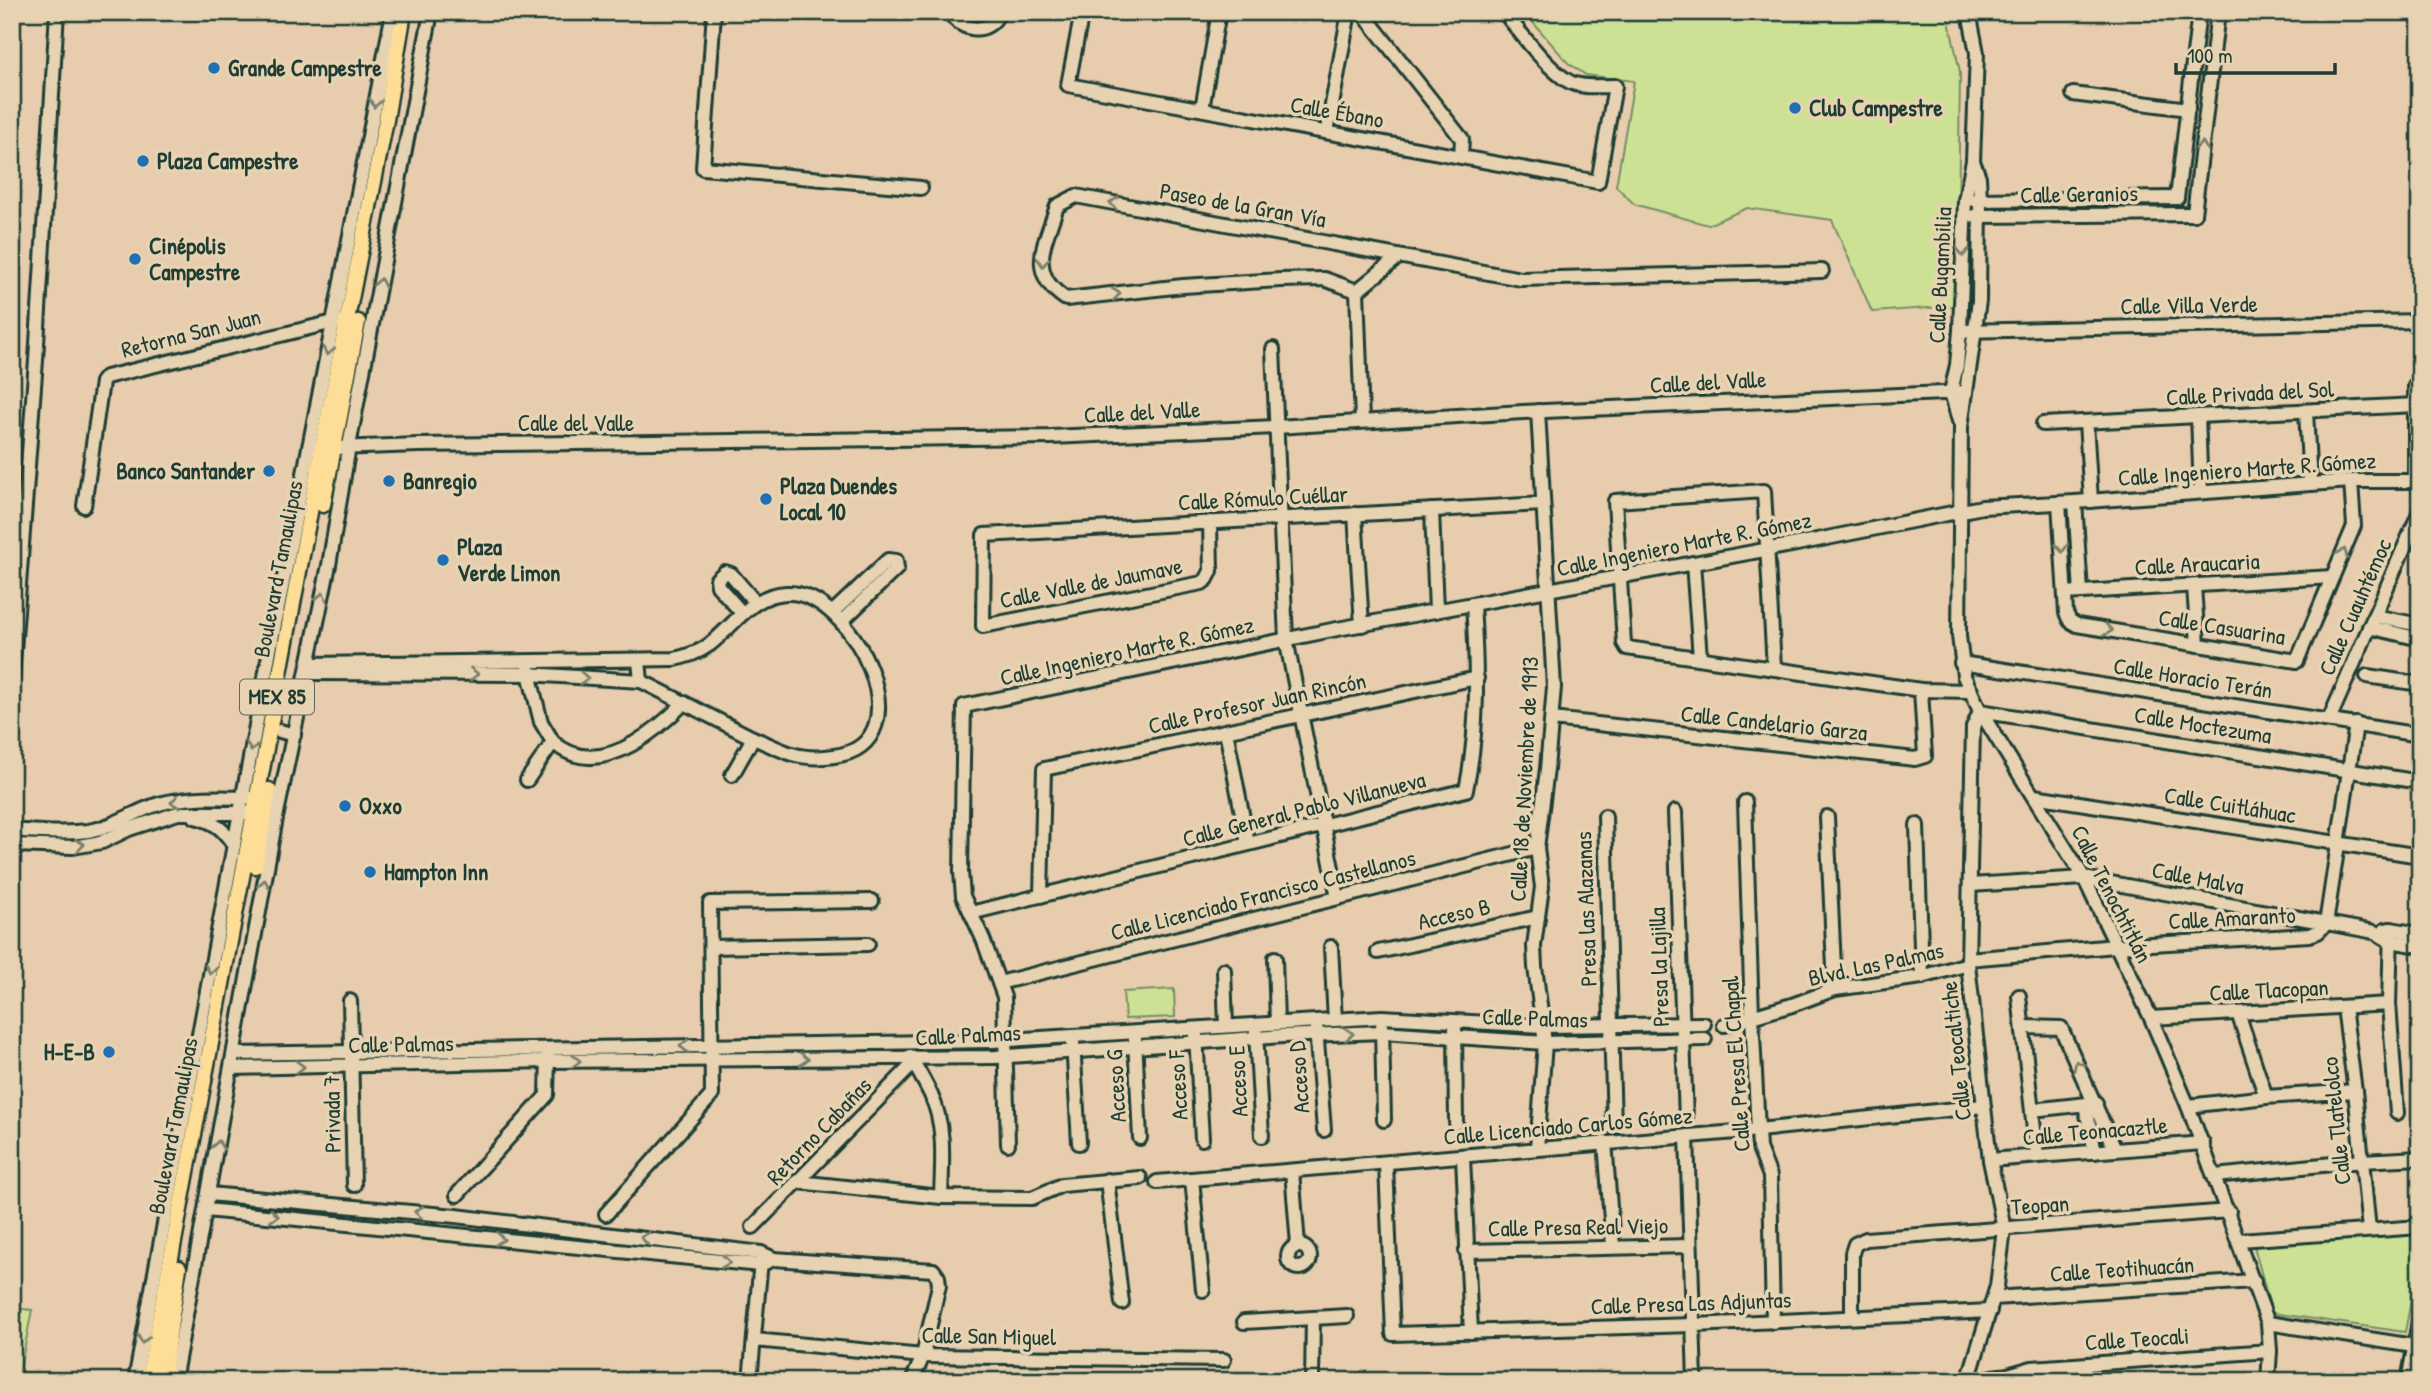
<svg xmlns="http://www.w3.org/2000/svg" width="2432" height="1393" viewBox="0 0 2432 1393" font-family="'Patrick Hand',sans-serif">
<rect width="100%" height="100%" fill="#e7ccad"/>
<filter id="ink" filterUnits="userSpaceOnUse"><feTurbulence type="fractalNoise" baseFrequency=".0143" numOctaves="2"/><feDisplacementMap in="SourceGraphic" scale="14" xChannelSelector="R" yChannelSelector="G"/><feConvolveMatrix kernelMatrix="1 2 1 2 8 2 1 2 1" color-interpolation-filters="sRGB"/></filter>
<g filter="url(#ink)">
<!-- green -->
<g fill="#cde195" stroke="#768f64" stroke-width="2">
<path d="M1524,12H1947L1960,72L1957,306L1872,312L1832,220L1747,208L1708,225L1634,204L1616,186L1634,81L1586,75L1568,63Z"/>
<path d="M1174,989L1175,1017L1125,1019L1123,992Z"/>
<path d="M2420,1234V1252L2405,1332L2272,1313L2254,1246Z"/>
<path d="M12,1308L32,1310L18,1381H12Z"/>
</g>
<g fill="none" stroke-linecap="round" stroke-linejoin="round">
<!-- minor casing -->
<g stroke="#1f3d34" stroke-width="18">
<g id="minor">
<path d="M714,12L703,168L921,188"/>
<path d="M949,12C961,31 988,37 999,12"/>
<path d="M1082,12L1068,85L1598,182L1615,86C1601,86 1585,88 1572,83C1551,74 1519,31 1504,12"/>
<path d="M1362,12L1462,139L1461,156"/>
<path d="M2073,94L2188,109"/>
<path d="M1202,109L1219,12"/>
<path d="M1327,132L1349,12"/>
<path d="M1973,161L1979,177L1980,200L1979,301L1961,427L1959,636L1964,676L1980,711L2084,878L2151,1018L2188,1106L2268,1323L2270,1351L2268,1381"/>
<path d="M2177,198L2199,12"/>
<path d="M1974,200L2177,198"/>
<path d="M2194,214L2218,12"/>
<path d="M1974,216L2194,214"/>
<path d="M1357,291L1324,279L1281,280L1183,286L1066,299C1026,273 1045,244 1057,206L1076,196L1521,279L1822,271"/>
<path d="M1960,331L2420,321"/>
<path d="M1273,349L1286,639L1338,898"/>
<path d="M2415,386V481"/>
<path d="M2306,411L2310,484"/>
<path d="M2198,416L2201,492"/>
<path d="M1362,421L1357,291L1397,258"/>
<path d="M1959,421L1951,392L1957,365L1960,331L1965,200L1973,161L1977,53L1969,12"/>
<path d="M2086,422L2091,501"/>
<path d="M2043,424L2416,405"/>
<path d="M309,449L418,445L1051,437L1276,427L1523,412L1966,392"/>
<path d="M2075,502L2081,592"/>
<path d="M2059,503L2066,613L2070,621L2077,625L2297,661L2354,526L2351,481"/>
<path d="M84,506L102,382L106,377L338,321"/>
<path d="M1432,510L1436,611"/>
<path d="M1355,514L1362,625"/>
<path d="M1210,522L1211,571L1207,579L1202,583L983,626L984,535L1543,504"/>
<path d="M1693,563L1700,658"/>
<path d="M2194,586L2198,645"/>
<path d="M2065,593L2332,577"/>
<path d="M833,612L888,560L896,561L897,568L842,621"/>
<path d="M742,613L718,586L717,579L725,572L731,574L755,602"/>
<path d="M2374,616L2420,625"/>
<path d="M2369,627L2420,639"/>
<path d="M639,661L641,681L753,738L732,775"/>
<path d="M1961,663L2420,735"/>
<path d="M310,664L675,659C687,656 698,653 709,645C735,625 751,595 786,593C852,589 928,744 834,756C821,758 805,758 792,754C779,750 766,743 753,738"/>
<path d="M1774,668L1764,491L1615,501L1624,643L1627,648L1921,690L1971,691"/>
<path d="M307,673L528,674L641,681"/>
<path d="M2367,676L2420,684"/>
<path d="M12,677L36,360L57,12"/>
<path d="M1980,711L2420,782"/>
<path d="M1552,719L1915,759L1925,756L1921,690"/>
<path d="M2329,720L2420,511"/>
<path d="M280,731L294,735"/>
<path d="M1226,731L1248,844"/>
<path d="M553,742C597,781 652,735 684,703"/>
<path d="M527,780L553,742L541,722L528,669"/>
<path d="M2034,796L2420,856"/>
<path d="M1745,802L1752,1016L1759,1148L1770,1176L1773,1322"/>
<path d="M1675,812L1686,1120"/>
<path d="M1605,816L1614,1126"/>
<path d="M195,817C215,822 224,829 234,846"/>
<path d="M1827,817L1835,989"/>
<path d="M1917,825L1922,977"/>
<path d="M12,830C37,832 63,834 88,831C114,827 135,811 159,804C188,796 221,797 251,798"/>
<path d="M12,845L73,847L102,842L129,829L178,813H248"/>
<path d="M1970,885L2084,878L2375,932L2390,941L2420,946"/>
<path d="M1041,896L1044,769L1477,678"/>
<path d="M971,913L1466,790C1479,728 1477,668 1473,604"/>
<path d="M2326,924L2356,724"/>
<path d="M2391,929L2389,1004L2397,1113"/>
<path d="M2385,930L2391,929L2420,934"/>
<path d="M711,947L868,944"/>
<path d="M1331,947L1335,1020"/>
<path d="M1378,952L1538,917"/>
<path d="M1275,958L1277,1023"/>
<path d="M1968,959L2116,946L2309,935L2318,932L2326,924"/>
<path d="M1224,970L1226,1026"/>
<path d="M999,983L1537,848"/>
<path d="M2019,996L2037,1156"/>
<path d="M350,1001L354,1185"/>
<path d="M2344,1007L2355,1091L2369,1230"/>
<path d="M2238,1013L2266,1097"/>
<path d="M2151,1018L2389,1004"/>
<path d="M1724,1025L1792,1005L1835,989L1922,977L1968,964"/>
<path d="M1382,1026L1384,1120"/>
<path d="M2023,1027L2061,1028L2115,1150"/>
<path d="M1316,1028L1324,1130"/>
<path d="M1455,1029L1456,1123"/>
<path d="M1256,1032L1262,1136"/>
<path d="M1196,1035L1202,1139"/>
<path d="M1135,1039L1140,1138"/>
<path d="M1073,1042L1079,1143"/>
<path d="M234,1054L992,1041L1382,1017L1543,1026L1704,1024"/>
<path d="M910,1056C917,1069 925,1082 931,1095C946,1127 942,1162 941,1197"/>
<path d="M232,1068L548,1061L996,1057L1283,1036L1382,1032L1545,1043L1705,1039"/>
<path d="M2085,1105L2095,1152"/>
<path d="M2188,1106L2266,1097L2355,1091"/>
<path d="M2032,1110L2096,1103"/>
<path d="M1687,1136L1695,1381"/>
<path d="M1605,1142L1613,1246"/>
<path d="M1008,1144L1004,997L983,939L963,896L961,872L964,706L1332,630L1797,544L1982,507L2075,502L2351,481H2420"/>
<path d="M1537,1148L1545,1043L1535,967L1534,946L1542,887L1537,848L1547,769L1554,687L1538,411"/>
<path d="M1463,1157L1471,1332"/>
<path d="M1990,1160L2203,1143"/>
<path d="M1386,1164L1393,1334L1694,1325L1990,1311"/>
<path d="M1292,1171L1298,1245"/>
<path d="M2215,1176L2362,1161L2420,1158"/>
<path d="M1192,1179L1203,1290"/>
<path d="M1107,1180L1122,1303"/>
<path d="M798,1182L941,1197L1032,1198L1062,1185L1140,1178"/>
<path d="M1157,1182L1759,1130L1983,1106"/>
<path d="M209,1194L456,1216L761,1253L774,1259L933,1270L938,1277L939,1285L923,1356L912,1381"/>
<path d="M457,1195L547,1095L548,1056"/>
<path d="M206,1210L760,1265L774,1259"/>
<path d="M606,1214L712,1095L710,903L872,901"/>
<path d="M753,1227L914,1063"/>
<path d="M2239,1240L2420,1227"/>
<circle cx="1299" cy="1257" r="11"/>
<path d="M1466,1251L1690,1246"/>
<path d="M1994,1298L2254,1281"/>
<path d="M1852,1317V1253L1855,1244L1866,1239L2229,1211"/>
<path d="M1244,1322L1347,1316"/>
<path d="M2268,1323L2420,1347"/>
<path d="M754,1340L923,1356L1224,1360"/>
<path d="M2008,1375L2032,1368L2270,1351"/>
<path d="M135,1381L269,655L393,12"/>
<path d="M174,1381L276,818L329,565L349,446L431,12"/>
<path d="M750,1381L761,1260"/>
<path d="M1312,1381L1313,1318"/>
<path d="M1968,1381L1997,1286L2004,1229L1990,1160L1968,964L1973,727L1980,711"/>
<path d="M1982,1381C2001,1371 2021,1377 2041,1381"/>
<path d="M2408,1381L2420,1316"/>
</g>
</g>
<!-- major casing -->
<g stroke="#1f3d34" stroke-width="19">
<g id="major">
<path d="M323,505L358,322"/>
<path d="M255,866L269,790"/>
<path d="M148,1381L322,448L386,120L404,12"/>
<path d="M162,1381L179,1268"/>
</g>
</g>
<!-- minor -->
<use href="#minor" stroke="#e7d3b1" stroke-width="12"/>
<!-- major -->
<use href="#major" stroke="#fede96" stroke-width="14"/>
</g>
<!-- one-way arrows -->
<defs><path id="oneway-chevron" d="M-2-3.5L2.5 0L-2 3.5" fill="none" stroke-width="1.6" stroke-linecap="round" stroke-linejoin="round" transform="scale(1.75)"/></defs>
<g stroke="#79806c">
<use href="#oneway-chevron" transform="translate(375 103) rotate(101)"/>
<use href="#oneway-chevron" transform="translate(2202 146) rotate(-83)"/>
<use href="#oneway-chevron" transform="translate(1114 203) rotate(-170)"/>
<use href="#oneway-chevron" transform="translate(1963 252) rotate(92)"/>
<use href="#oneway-chevron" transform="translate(1043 262) rotate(92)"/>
<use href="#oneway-chevron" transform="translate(380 283) rotate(-79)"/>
<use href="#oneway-chevron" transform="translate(1116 294) rotate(-7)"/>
<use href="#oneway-chevron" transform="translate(328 351) rotate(101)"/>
<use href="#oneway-chevron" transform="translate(2062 548) rotate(86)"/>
<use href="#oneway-chevron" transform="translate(2343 553) rotate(-67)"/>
<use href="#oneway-chevron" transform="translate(322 597) rotate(-78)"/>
<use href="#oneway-chevron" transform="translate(2108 630) rotate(9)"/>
<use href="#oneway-chevron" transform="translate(474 674)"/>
<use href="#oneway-chevron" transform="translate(584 678) rotate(3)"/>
<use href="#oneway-chevron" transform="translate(252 747) rotate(100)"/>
<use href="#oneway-chevron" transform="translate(175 802) rotate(172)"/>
<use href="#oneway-chevron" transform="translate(80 845) rotate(-9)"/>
<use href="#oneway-chevron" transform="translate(264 884) rotate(-80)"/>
<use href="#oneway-chevron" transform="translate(211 970) rotate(100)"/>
<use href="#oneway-chevron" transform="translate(1349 1034) rotate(-2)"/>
<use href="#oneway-chevron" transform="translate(684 1046) rotate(179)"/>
<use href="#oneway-chevron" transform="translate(804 1059)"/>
<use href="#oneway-chevron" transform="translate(576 1061)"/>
<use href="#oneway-chevron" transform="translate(2078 1065) rotate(-115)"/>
<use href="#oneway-chevron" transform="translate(300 1067) rotate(-1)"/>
<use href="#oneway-chevron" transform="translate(218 1145) rotate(-80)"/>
<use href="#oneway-chevron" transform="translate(419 1212) rotate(-175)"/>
<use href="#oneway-chevron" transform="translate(274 1216) rotate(5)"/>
<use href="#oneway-chevron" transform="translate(645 1238) rotate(-173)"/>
<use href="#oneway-chevron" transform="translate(500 1239) rotate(6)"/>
<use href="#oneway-chevron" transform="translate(726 1262) rotate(6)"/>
<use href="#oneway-chevron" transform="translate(143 1339) rotate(101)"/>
</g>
</g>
<!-- markers -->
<g fill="#1f6fb2" stroke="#e7d3b1" stroke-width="2.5">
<circle cx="214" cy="68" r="7"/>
<circle cx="1795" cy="108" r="7"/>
<circle cx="143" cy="161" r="7"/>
<circle cx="135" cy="259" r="7"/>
<circle cx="269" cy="471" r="7"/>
<circle cx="389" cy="481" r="7"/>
<circle cx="766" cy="499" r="7"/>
<circle cx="443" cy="560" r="7"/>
<circle cx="345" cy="806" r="7"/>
<circle cx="370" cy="872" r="7"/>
<circle cx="109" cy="1052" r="7"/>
</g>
<g text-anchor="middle" stroke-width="7" stroke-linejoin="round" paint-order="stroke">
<!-- shield labels -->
<rect fill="#e7d3b1" stroke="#5b6a5a" stroke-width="2" x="240" y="679.5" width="74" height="35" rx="5"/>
<g font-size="21" font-weight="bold" fill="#1f3d34">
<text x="277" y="704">MEX 85</text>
</g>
<!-- poi labels -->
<g font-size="23" font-weight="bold" fill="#1f3d34" stroke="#e7d3b1" text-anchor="start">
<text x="228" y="76">Grande Campestre</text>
<text x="1809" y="116">Club Campestre</text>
<text x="157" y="169">Plaza Campestre</text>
<text x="149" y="254">Cinépolis<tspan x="149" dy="26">Campestre</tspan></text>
<text x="255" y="479" text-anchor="end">Banco Santander</text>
<text x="403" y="489">Banregio</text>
<text x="780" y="494">Plaza Duendes<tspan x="780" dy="26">Local 10</tspan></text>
<text x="457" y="555">Plaza<tspan x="457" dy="26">Verde Limon</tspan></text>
<text x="359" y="814">Oxxo</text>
<text x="384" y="880">Hampton Inn</text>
<text x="95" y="1060" text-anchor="end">H-E-B</text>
</g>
<!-- street labels -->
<g font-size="23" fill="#1f3d34" stroke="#e7d3b1">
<text transform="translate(1337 112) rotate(10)" y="8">Calle Ébano</text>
<text transform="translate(2079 194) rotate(-1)" y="8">Calle Geranios</text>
<text transform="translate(1243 205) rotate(10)" y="8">Paseo de la Gran Vía</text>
<text transform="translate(1940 275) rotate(-87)" y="8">Calle Bugambilia</text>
<text transform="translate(2189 305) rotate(-1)" y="8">Calle Villa Verde</text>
<text transform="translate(191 333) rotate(-14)" y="8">Retorna San Juan</text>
<text transform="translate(1708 382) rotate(-3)" y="8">Calle del Valle</text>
<text transform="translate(2250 393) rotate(-3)" y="8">Calle Privada del Sol</text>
<text transform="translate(1142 412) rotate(-3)" y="8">Calle del Valle</text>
<text x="576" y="431">Calle del Valle</text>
<text transform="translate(2247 469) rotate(-4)" y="8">Calle Ingeniero Marte R. Gómez</text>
<text transform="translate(1263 498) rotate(-3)" y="8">Calle Rómulo Cuéllar</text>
<text transform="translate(1684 544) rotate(-11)" y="8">Calle Ingeniero Marte R. Gómez</text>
<text transform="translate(2197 564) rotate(-3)" y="8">Calle Araucaria</text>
<text transform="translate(278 569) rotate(-79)" y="8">Boulevard Tamaulipas</text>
<text transform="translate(1091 583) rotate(-11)" y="8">Calle Valle de Jaumave</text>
<text transform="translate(2355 607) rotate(-66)" y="8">Calle Cuauhtémoc</text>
<text transform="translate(2222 627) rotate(9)" y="8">Calle Casuarina</text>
<text transform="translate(1127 651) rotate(-12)" y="8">Calle Ingeniero Marte R. Gómez</text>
<text transform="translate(2193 678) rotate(9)" y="8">Calle Horacio Terán</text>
<text transform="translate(1257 703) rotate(-12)" y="8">Calle Profesor Juan Rincón</text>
<text transform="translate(1774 723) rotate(6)" y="8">Calle Candelario Garza</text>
<text transform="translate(2203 725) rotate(9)" y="8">Calle Moctezuma</text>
<text transform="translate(1524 779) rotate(-87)" y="8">Calle 18 de Noviembre de 1913</text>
<text transform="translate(2230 805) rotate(9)" y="8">Calle Cuitláhuac</text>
<text transform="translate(1304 809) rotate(-14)" y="8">Calle General Pablo Villanueva</text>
<text transform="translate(2198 878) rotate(11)" y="8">Calle Malva</text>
<text transform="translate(2112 894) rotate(63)" y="8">Calle Tenochtitlán</text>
<text transform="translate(1263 895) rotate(-14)" y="8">Calle Licenciado Francisco Castellanos</text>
<text transform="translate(1586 909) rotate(-92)" y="8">Presa las Alazanas</text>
<text transform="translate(1454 914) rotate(-13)" y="8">Acceso B</text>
<text transform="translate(2232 918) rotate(-3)" y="8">Calle Amaranto</text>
<text transform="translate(1876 964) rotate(-12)" y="8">Blvd. Las Palmas</text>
<text transform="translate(1659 967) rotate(-92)" y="8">Presa la Lajilla</text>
<text transform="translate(2269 990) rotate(-3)" y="8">Calle Tlacopan</text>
<text transform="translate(1535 1018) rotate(2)" y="8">Calle Palmas</text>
<text transform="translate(968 1035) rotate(-3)" y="8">Calle Palmas</text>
<text transform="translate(401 1044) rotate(-1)" y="8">Calle Palmas</text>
<text transform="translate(1956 1051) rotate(-96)" y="8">Calle Teocaltiche</text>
<text transform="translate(1736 1064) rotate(-94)" y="8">Calle Presa El Chapal</text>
<text transform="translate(1299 1077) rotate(-94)" y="8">Acceso D</text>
<text transform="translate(1238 1081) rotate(-93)" y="8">Acceso E</text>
<text transform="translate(1178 1085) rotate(-93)" y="8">Acceso F</text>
<text transform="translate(1116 1086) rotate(-93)" y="8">Acceso G</text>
<text transform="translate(332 1114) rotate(-91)" y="8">Privada 7</text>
<text transform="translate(2336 1121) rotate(-96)" y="8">Calle Tlatelolco</text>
<text transform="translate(173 1126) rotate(-79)" y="8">Boulevard Tamaulipas</text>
<text transform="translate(1568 1126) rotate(-5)" y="8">Calle Licenciado Carlos Gómez</text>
<text transform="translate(819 1131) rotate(-46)" y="8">Retorno Cabañas</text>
<text transform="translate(2095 1131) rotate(-5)" y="8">Calle Teonacaztle</text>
<text transform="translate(2040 1205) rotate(-4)" y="8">Teopan</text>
<text transform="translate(1578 1227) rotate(-1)" y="8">Calle Presa Real Viejo</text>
<text transform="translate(2122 1269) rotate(-4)" y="8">Calle Teotihuacán</text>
<text transform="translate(1691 1303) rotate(-2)" y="8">Calle Presa Las Adjuntas</text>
<text transform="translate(989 1336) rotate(1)" y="8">Calle San Miguel</text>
<text transform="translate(2137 1339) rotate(-4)" y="8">Calle Teocali</text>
</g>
</g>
<!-- margin -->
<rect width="2432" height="1393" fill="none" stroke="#e7d3b1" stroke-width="42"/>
<rect x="21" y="21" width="2390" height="1351" fill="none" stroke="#1f3d34" stroke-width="2.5" filter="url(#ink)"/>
<!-- scale -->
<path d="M2176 63v10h159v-10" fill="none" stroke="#1f3d34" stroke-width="3.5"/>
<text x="2187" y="63" font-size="21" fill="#1f3d34" stroke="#e7d3b1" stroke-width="5" paint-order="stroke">100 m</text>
</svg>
